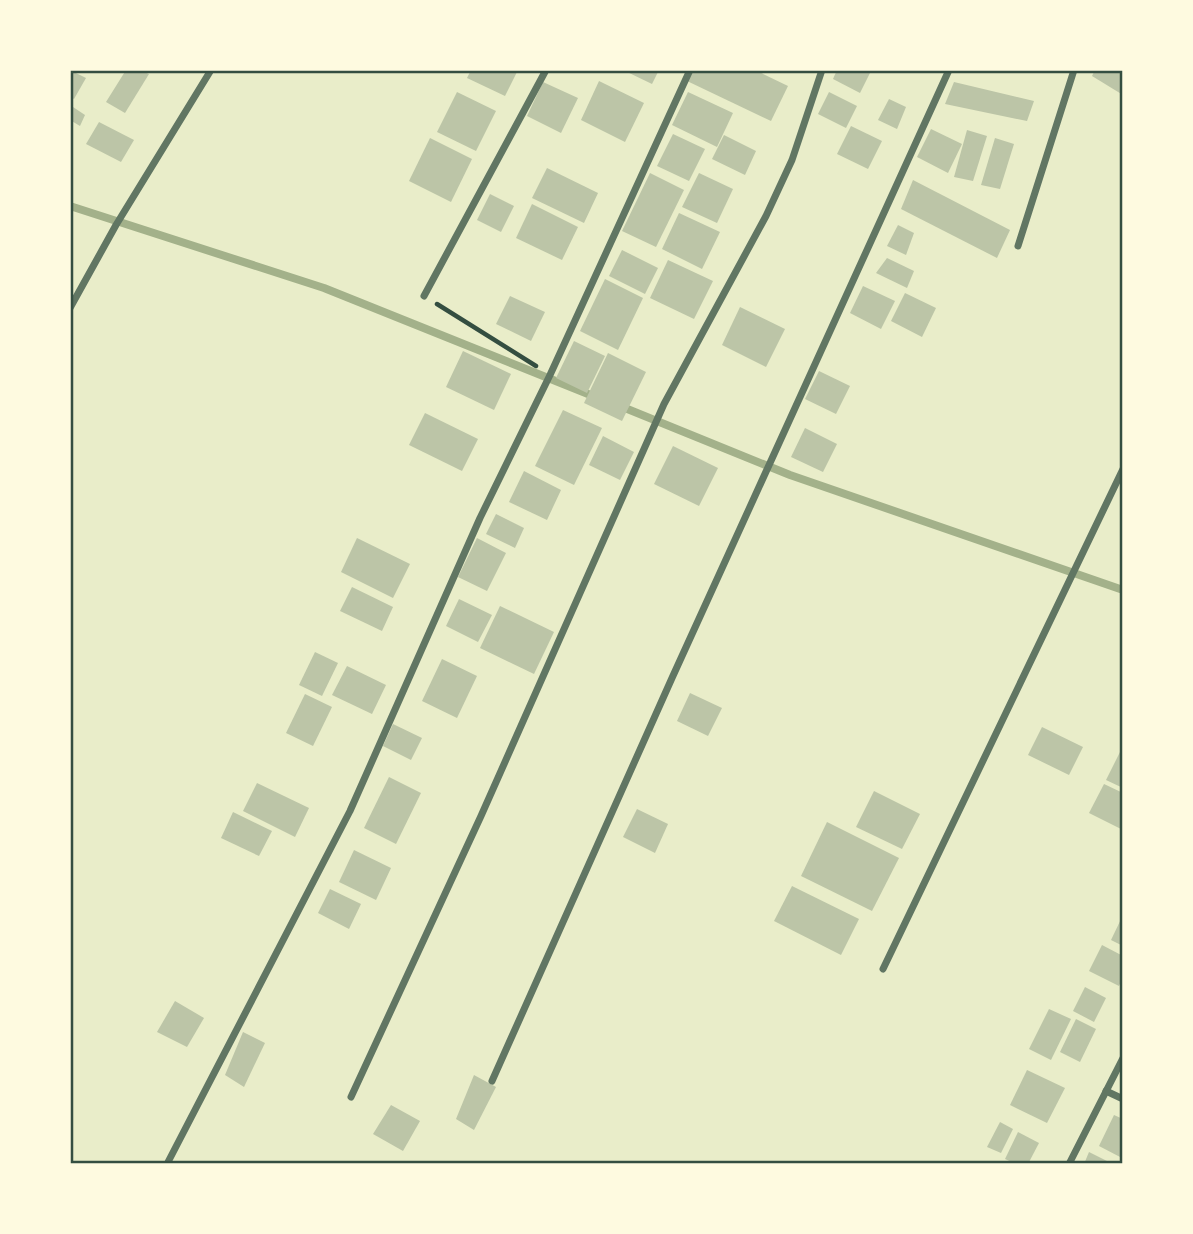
<svg xmlns="http://www.w3.org/2000/svg" width="1193" height="1234" viewBox="0 0 1193 1234" font-family="Roboto,sans-serif">
<rect width="100%" height="100%" fill="#e9edc9"/>
<g fill="none" stroke-linecap="round" stroke-linejoin="round">
<!-- stream -->
<g stroke="#a3b18a" stroke-width="8">
<path d="M70,206L324,288L598,398"/>
<path d="M620,406L790,475L1123,590"/>
</g>
</g>
<!-- building -->
<g fill="#bcc5a7">
<path d="M70,70L86,78L74,99L70,97Z"/>
<path d="M126,70H140L149,74L125,113L106,102Z"/>
<path d="M471,70H518L505,96L467,78Z"/>
<path d="M623,70H659L652,84Z"/>
<path d="M693,70H755L788,86L771,121L687,81Z"/>
<path d="M837,70H868L871,71L860,93L833,79Z"/>
<path d="M1095,70H1123V95L1092,76Z"/>
<path d="M599,81L644,103L625,142L581,120Z"/>
<path d="M543,82L578,98L561,133L527,116Z"/>
<path d="M954,82L1034,101L1027,121L945,104Z"/>
<path d="M457,92L496,111L476,151L437,132Z"/>
<path d="M688,92L733,113L717,147L672,125Z"/>
<path d="M829,92L857,106L846,128L818,114Z"/>
<path d="M889,99L906,107L897,129L878,120Z"/>
<path d="M70,105L85,115L80,126L70,120Z"/>
<path d="M99,122L134,140L121,162L86,144Z"/>
<path d="M851,126L882,141L868,169L837,154Z"/>
<path d="M931,129L962,144L948,173L917,157Z"/>
<path d="M967,130L987,136L973,181L954,177Z"/>
<path d="M673,134L705,149L689,181L657,166Z"/>
<path d="M724,135L756,151L745,175L712,159Z"/>
<path d="M430,138L472,159L451,202L409,181Z"/>
<path d="M995,138L1014,144L1000,189L981,185Z"/>
<path d="M547,168L598,193L584,223L532,198Z"/>
<path d="M650,173L684,190L656,247L622,231Z"/>
<path d="M699,173L733,189L717,223L682,207Z"/>
<path d="M913,180L1010,230L997,258L901,209Z"/>
<path d="M490,194L514,206L501,232L477,220Z"/>
<path d="M532,204L578,227L562,260L516,238Z"/>
<path d="M679,213L720,232L702,269L662,249Z"/>
<path d="M898,225L914,233L906,255L887,246Z"/>
<path d="M622,250L658,268L645,294L609,276Z"/>
<path d="M887,258L914,271L907,288L876,273Z"/>
<path d="M668,260L713,281L694,319L650,298Z"/>
<path d="M605,279L643,298L618,350L580,331Z"/>
<path d="M863,286L895,301L881,329L850,313Z"/>
<path d="M905,293L936,308L922,337L891,321Z"/>
<path d="M510,296L545,312L531,341L496,324Z"/>
<path d="M740,307L785,329L766,367L722,345Z"/>
<path d="M574,341L605,356L587,393L556,378Z"/>
<path d="M463,351L511,374L494,410L446,387Z"/>
<path d="M608,353L646,372L622,421L584,403Z"/>
<path d="M819,371L850,386L836,414L805,399Z"/>
<path d="M563,410L602,428L574,485L535,466Z"/>
<path d="M425,413L478,439L462,471L409,445Z"/>
<path d="M805,428L837,444L823,472L791,457Z"/>
<path d="M603,436L634,452L620,480L589,465Z"/>
<path d="M673,446L718,468L699,506L654,484Z"/>
<path d="M524,471L561,490L547,520L509,502Z"/>
<path d="M496,514L524,528L515,548L486,534Z"/>
<path d="M357,538L410,564L393,598L341,572Z"/>
<path d="M477,538L506,553L487,591L458,577Z"/>
<path d="M352,587L393,607L382,631L340,611Z"/>
<path d="M459,599L492,615L478,642L446,626Z"/>
<path d="M500,606L554,632L534,674L480,648Z"/>
<path d="M315,652L338,663L322,696L299,685Z"/>
<path d="M442,659L477,676L457,718L422,701Z"/>
<path d="M347,666L386,685L372,714L332,695Z"/>
<path d="M690,693L722,708L708,736L677,721Z"/>
<path d="M305,694L332,707L313,746L286,733Z"/>
<path d="M393,724L422,738L411,760L383,746Z"/>
<path d="M1042,727L1083,747L1069,775L1028,755Z"/>
<path d="M1120,752L1123,753V788L1106,780Z"/>
<path d="M389,777L421,793L396,844L364,828Z"/>
<path d="M257,783L309,808L295,837L243,811Z"/>
<path d="M1104,784L1123,793V830L1089,813Z"/>
<path d="M874,791L920,814L902,849L856,827Z"/>
<path d="M637,809L668,824L655,853L623,837Z"/>
<path d="M233,812L272,831L259,856L221,838Z"/>
<path d="M827,822L899,858L872,911L801,876Z"/>
<path d="M354,850L391,868L376,900L339,882Z"/>
<path d="M792,886L859,919L841,955L774,921Z"/>
<path d="M330,889L361,904L349,929L318,913Z"/>
<path d="M1123,915V946L1111,940Z"/>
<path d="M1102,945L1123,956V977L1119,986L1089,971Z"/>
<path d="M1085,987L1106,998L1094,1022L1073,1011Z"/>
<path d="M175,1001L204,1018L187,1047L157,1032Z"/>
<path d="M1049,1009L1071,1019L1051,1060L1029,1049Z"/>
<path d="M1076,1019L1096,1029L1080,1062L1060,1052Z"/>
<path d="M243,1032L265,1043L244,1087L225,1075Z"/>
<path d="M1027,1070L1065,1088L1047,1123L1010,1105Z"/>
<path d="M474,1075L496,1087L474,1130L456,1119Z"/>
<path d="M391,1105L420,1121L403,1151L373,1134Z"/>
<path d="M1114,1115L1123,1119L1122,1158L1099,1146Z"/>
<path d="M1000,1122L1013,1129L1001,1153L987,1147Z"/>
<path d="M1018,1132L1039,1143L1028,1164H1016L1005,1159Z"/>
<path d="M1089,1152L1113,1164H1084Z"/>
</g>
<g fill="none" stroke-linecap="round" stroke-linejoin="round">
<!-- path -->
<path stroke="#344e41" stroke-width="4.5" d="M437,304L536,366"/>
<!-- minor -->
<g stroke="#617663" stroke-width="7">
<path d="M1018,246L1074,70"/>
<path d="M424,296L546,70"/>
<path d="M70,308L116,225L211,70"/>
<path d="M883,969L1123,469"/>
<path d="M492,1081L672,678L949,70"/>
<path d="M1106,1091L1123,1099"/>
<path d="M351,1097L481,816L664,404L766,216L792,160L822,70"/>
<path d="M167,1164L350,811L480,518L550,375L690,70"/>
<path d="M1069,1164L1123,1058"/>
</g>
</g>
<!-- border -->
<rect width="1193" height="1234" fill="none" stroke="#fefae0" stroke-width="144"/>
<rect x="72" y="72" width="1049" height="1090" fill="none" stroke="#344e41" stroke-width="2.5"/>
</svg>
